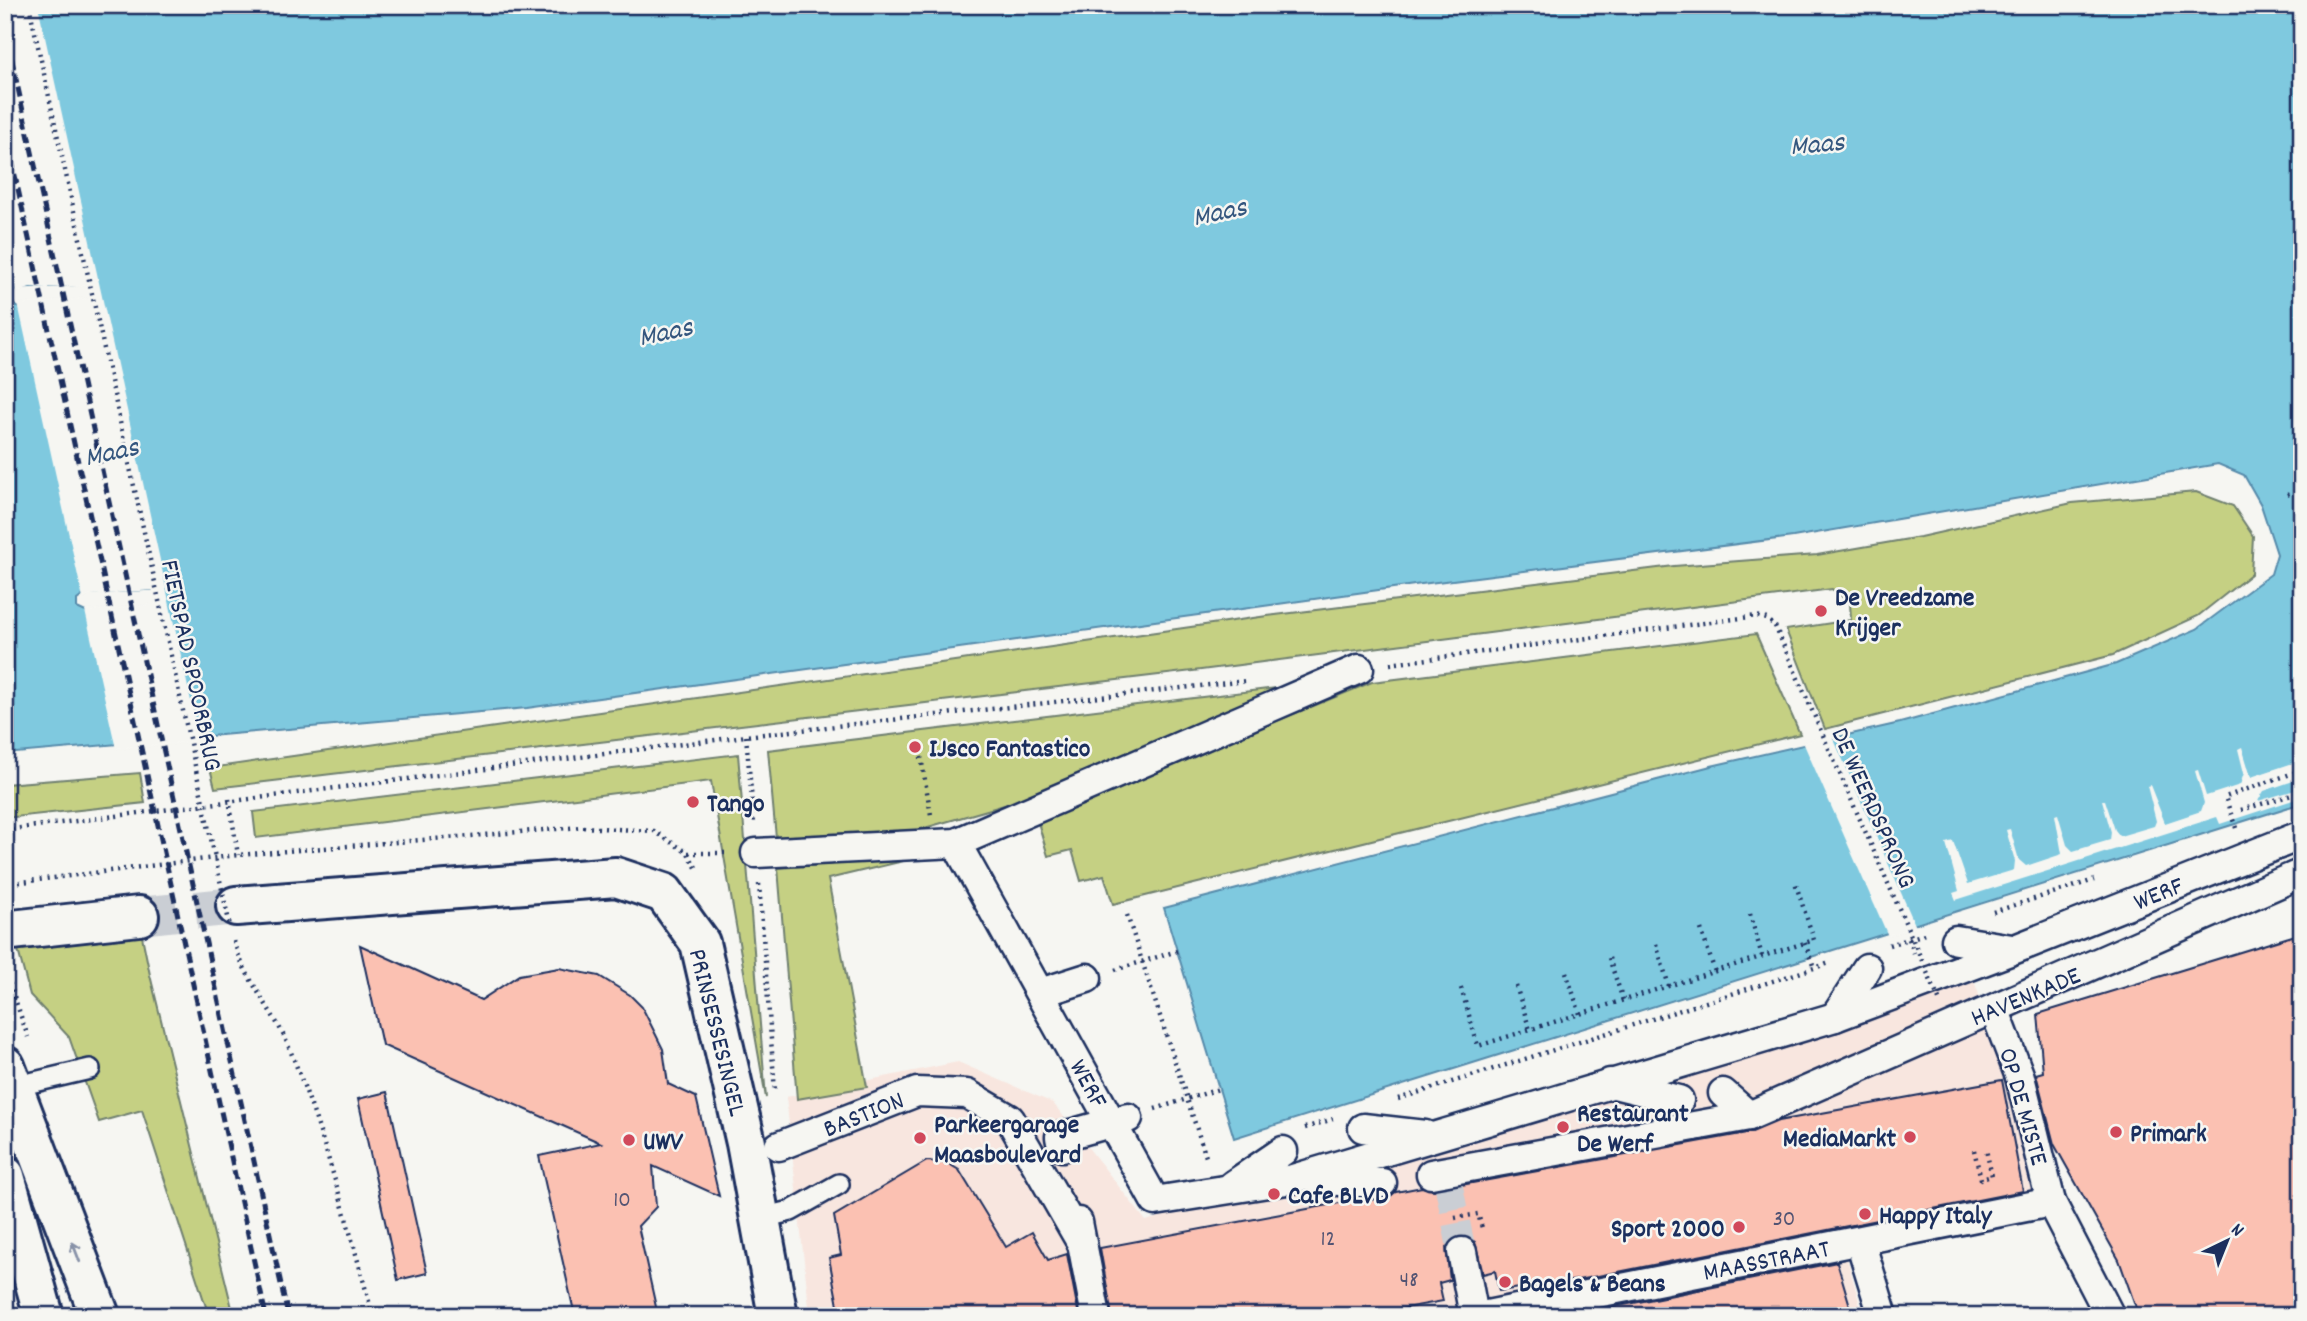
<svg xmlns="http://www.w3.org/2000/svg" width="2307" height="1321" viewBox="0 0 2307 1321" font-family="Dekko,sans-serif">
<rect width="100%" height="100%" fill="#f6f6f2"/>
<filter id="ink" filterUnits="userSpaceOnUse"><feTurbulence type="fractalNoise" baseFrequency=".0143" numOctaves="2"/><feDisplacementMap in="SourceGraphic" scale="14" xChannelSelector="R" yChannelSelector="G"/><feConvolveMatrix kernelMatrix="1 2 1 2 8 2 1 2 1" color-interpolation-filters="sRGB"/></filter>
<g filter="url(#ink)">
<!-- built -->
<path fill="#f8e6df" d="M1973,978L2058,1215L1847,1258L1863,1316H810L786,1097L958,1062L1053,1103L1146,1221Z"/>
<!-- green -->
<g fill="#c5d083" stroke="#708070" stroke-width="2">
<path d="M2196,492L2233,506L2253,536L2251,574L2198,616L2113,655L1825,729L1786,630L1851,620L1850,603L1832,589L1201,670L215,788L210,768L1267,616L1674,566L1817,555L1920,537L2072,503Z"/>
<path d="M1756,634L1800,734L1113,904L1104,875L1081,881L1072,850L1048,856L1037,819L1372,682Z"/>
<path d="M1293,686L1029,798L914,831L776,838L768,750Z"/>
<path d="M738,754L766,1098L711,781L256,838L253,812Z"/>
<path d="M140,773L145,803L5,818V784Z"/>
<path d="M916,858L828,879L867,1087L797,1099L778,868Z"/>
<path d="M142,936L150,975L234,1316H209L142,1110L99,1122L69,1037L30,995L18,950Z"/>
</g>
<!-- water -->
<path fill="#7fc9df" stroke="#578bab" stroke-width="2" fill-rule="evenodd" d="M5,5H2302V803L1234,1138L1164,908L1711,766L1900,723L2116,664L2197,629L2271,574L2277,554L2261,505L2244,475L2218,464L1793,537L1429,583L527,708L5,754ZM92,284L97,295L89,301L23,309L15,306L10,297L15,289ZM160,589L163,601L154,607L92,615L77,608V600L85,594Z"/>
<!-- pier -->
<g fill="#f6f6f2">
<path d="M5,5H38L200,742L116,749L85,611L153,604L161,597L152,590L92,595L83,599L18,304L88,298L93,294V289L87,286L30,288L16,293L5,245Z"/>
<path d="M1832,735L1916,927L1888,936L1803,742Z"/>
<path d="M2242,747L2251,777L2302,760V778L2264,791L2258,801L2302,788V797L2220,824L2217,817L1956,900L1953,893L1959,891L1946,843L1953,841L1968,884L2014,870L2015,861L2006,830L2010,829L2019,860L2026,866L2062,854L2055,815L2058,814L2067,845L2073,851L2110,840L2111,832L2102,800H2105L2115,830L2120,836L2154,826L2156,821L2147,786L2150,785L2165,823L2201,811L2204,803L2195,771L2198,770L2206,796L2240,785L2244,773L2238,749Z"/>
</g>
<!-- building -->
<g fill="#fbc1b2" stroke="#1b2f5e" stroke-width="2">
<path d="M2302,933V1316H2139L2119,1260L2054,1144L2036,1074L2043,1072L2038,1014Z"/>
<path d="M360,945L481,1000L519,975L559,968L599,976L630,995L642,1007L663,1049L668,1084L696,1097L719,1196L653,1166L656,1207L638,1226L658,1316H575L539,1156L601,1143L382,1045Z"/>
<path d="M2002,1080L2023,1191L1578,1280L1499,1291L1495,1271L1483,1274L1475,1242L1468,1237L1458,1236L1446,1247L1450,1280L1439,1283L1443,1301L1363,1316H1112L1100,1248L1361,1199L1382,1200L1396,1192L1422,1187L1434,1190L1752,1132L1778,1121Z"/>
<path d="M387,1092L427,1273L398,1280L358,1099Z"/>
<path d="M927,1161L947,1163L959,1170L1006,1247L1032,1232L1048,1260L1067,1254L1079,1316H840L829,1258L841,1255L834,1216Z"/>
<path d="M1837,1262L1853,1316H1584V1313Z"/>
</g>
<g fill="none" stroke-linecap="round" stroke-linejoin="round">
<!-- pedestrian-tunnel -->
<path stroke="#caced4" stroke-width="28" stroke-dasharray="28 14" stroke-linecap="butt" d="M1448,1182L1462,1252"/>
<!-- minor-tunnel -->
<path stroke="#caced4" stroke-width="38" stroke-dasharray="38 19" stroke-linecap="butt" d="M139,916L236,906"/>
<!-- service casing -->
<g stroke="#1b2f5e" stroke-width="24">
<g id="service">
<path d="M13,1087L90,1069"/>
<path d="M762,1218L791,1211L839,1184"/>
</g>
</g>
<!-- pedestrian casing -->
<g stroke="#1b2f5e" stroke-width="33">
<g id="pedestrian">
<path d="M956,843L1155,1201L1293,1179L1835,1017L2015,949L2302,835"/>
<path d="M756,853L956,843L1359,669"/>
<path d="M1956,940L2012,949"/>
<path d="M1040,993L1087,978"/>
<path d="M1995,1011L2020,1077L2051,1202L2110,1316"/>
<path d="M1835,1017L1867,968"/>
<path d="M1610,1083L1679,1100"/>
<path d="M1723,1093L1749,1116"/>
<path d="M1363,1128L1425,1135"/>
<path d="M779,1146L917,1092L967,1094L1010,1119L1081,1242"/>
<path d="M1062,1147L1060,1137L1128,1118"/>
<path d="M1431,1174L1749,1116L2302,873"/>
<path d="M1318,1180L1382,1183"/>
<path d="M1233,1185L1283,1151"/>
<path d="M1078,1222L1096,1316"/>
<path d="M1860,1241L1883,1316"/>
<path d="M1462,1252L1474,1316"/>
<path d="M1482,1316L2051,1202"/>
</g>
</g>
<!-- minor casing -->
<g stroke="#1b2f5e" stroke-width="44">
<g id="minor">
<path d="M236,906L616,877L664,893L700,943L746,1143L778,1316"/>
<path d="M12,930L139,916"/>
</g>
</g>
<!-- secondary casing -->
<g stroke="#1b2f5e" stroke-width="44">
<g id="secondary">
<path d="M5,1066L100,1316"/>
<path d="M5,1176L44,1316"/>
</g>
</g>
<!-- path -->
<g stroke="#1b2f5e" stroke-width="4.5" stroke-dasharray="2 5" stroke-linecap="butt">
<path d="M2287,495L2302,489"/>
<path d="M1390,664L1757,616L1767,619L1775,626"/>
<path d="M746,736L754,823"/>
<path d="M921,757L931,815"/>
<path d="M229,799L238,855"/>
<path d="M2241,810L2302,792"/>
<path d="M2236,828L2225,797L2302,770"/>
<path d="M5,830L746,736L1246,681"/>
<path d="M688,853H726"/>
<path d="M5,884L238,855L581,827L654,831L688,853L698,871"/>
<path d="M759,884L775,1091"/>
<path d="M1993,912L2094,880"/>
<path d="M1750,914L1762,956"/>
<path d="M1127,915L1207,1160"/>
<path d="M1701,929L1715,972"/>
<path d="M1909,939L1914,953"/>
<path d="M234,941C244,979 273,1009 288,1045C324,1132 348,1225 373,1316"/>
<path d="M1805,943L1814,968"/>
<path d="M1656,944L1669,986"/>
<path d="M1889,945L1928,933"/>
<path d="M1609,958L1623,1000"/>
<path d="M5,970L28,1037"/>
<path d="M1115,970L1177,951"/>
<path d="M1566,972L1580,1014"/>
<path d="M1516,986L1530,1030"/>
<path d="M1461,988L1478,1046L1814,940L1795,882"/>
<path d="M1398,1099L1830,963"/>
<path d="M1155,1109L1219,1089"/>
<path d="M1305,1128L1333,1119"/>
<path d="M1974,1150L1981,1179L1992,1176L1986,1150"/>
<path d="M1455,1218L1478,1214L1482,1228"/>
</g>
<!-- service -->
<use href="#service" stroke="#f6f6f2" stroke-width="19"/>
<!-- pedestrian -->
<use href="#pedestrian" stroke="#f6f6f2" stroke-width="28"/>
<!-- minor -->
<use href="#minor" stroke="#f6f6f2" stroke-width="38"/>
<!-- secondary -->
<use href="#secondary" stroke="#f6f6f2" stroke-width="38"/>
<!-- rail -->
<g stroke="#1b2f5e" stroke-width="5" stroke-dasharray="10 5" stroke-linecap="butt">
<path d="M5,29L288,1316"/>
<path d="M5,130L266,1316"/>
</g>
<!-- path-bridge -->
<g stroke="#1b2f5e" stroke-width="4.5" stroke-dasharray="2 5" stroke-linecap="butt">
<path d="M29,5L230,926"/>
<path d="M1775,626L1941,1004"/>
</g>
</g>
<!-- one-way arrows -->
<defs><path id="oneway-shaft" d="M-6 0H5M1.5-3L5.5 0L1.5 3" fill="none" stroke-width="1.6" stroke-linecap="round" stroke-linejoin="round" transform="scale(1.75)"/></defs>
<use stroke="#8892a8" href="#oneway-shaft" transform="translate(76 1252) rotate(-111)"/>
</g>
<!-- markers -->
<g fill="#d1495b" stroke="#f6f6f2" stroke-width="2.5">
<circle cx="1821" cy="611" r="7"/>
<circle cx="915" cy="747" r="7"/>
<circle cx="693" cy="802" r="7"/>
<circle cx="1563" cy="1127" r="7"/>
<circle cx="2116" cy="1132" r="7"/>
<circle cx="1910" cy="1137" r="7"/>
<circle cx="920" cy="1138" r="7"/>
<circle cx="629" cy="1140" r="7"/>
<circle cx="1274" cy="1194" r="7"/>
<circle cx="1865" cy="1214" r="7"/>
<circle cx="1739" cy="1227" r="7"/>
<circle cx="1505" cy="1282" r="7"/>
</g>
<g text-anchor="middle" stroke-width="5" stroke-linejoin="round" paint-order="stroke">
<!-- number labels -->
<g font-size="23" fill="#535473">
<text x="622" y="1206">10</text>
<text x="1784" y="1225">30</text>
<text x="1328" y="1245">12</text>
<text x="1409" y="1286">48</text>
</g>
<!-- poi labels -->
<g font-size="26" font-weight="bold" fill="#1b2f5e" stroke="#f6f6f2" text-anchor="start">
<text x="1835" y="605">De Vreedzame<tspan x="1835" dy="30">Krijger</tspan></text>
<text x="929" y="756">IJsco Fantastico</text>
<text x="707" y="811">Tango</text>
<text x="1577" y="1121">Restaurant<tspan x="1577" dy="30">De Werf</tspan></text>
<text x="934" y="1132">Parkeergarage<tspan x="934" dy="30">Maasboulevard</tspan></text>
<text x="2130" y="1141">Primark</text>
<text x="1896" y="1146" text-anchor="end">MediaMarkt</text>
<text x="643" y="1149">UWV</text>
<text x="1288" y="1203">Cafe BLVD</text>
<text x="1879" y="1223">Happy Italy</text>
<text x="1725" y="1236" text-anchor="end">Sport 2000</text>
<text x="1519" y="1291">Bagels &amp; Beans</text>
</g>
<!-- street labels -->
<g font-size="26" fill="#1b2f5e" stroke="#f6f6f2">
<text transform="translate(193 665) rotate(78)" y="9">FIETSPAD SPOORBRUG</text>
<text transform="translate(1875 807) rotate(66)" y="9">DE WEERDSPRONG</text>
<text transform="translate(2158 892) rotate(-22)" y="9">WERF</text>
<text transform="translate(2025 995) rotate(-23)" y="9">HAVENKADE</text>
<text transform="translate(719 1032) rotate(76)" y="9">PRINSESSESINGEL</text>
<text transform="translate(1090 1083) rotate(61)" y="9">WERF</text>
<text transform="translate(2025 1106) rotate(74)" y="9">OP DE MISTE</text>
<text transform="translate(863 1113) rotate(-22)" y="9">BASTION</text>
<text transform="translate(1766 1259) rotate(-11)" y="9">MAASSTRAAT</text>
</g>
<!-- water labels -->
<g font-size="28" font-style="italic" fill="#34567e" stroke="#f6f6f2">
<text transform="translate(1817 142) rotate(-5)" y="10">Maas</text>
<text transform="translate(1219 210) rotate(-12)" y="10">Maas</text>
<text transform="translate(665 330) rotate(-12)" y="10">Maas</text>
<text transform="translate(111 450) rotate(-12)" y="10">Maas</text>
</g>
</g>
<!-- margin -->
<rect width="2307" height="1321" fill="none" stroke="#f6f6f2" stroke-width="28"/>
<rect x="14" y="14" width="2279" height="1293" fill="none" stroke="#1b2f5e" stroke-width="2.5" filter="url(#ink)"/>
<!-- north arrow -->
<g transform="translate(2227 1241) rotate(43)" stroke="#f6f6f2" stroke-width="5" paint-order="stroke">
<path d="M0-5L12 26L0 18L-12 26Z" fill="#1b2f5e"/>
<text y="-10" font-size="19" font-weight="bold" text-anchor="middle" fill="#1b2f5e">N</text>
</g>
</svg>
